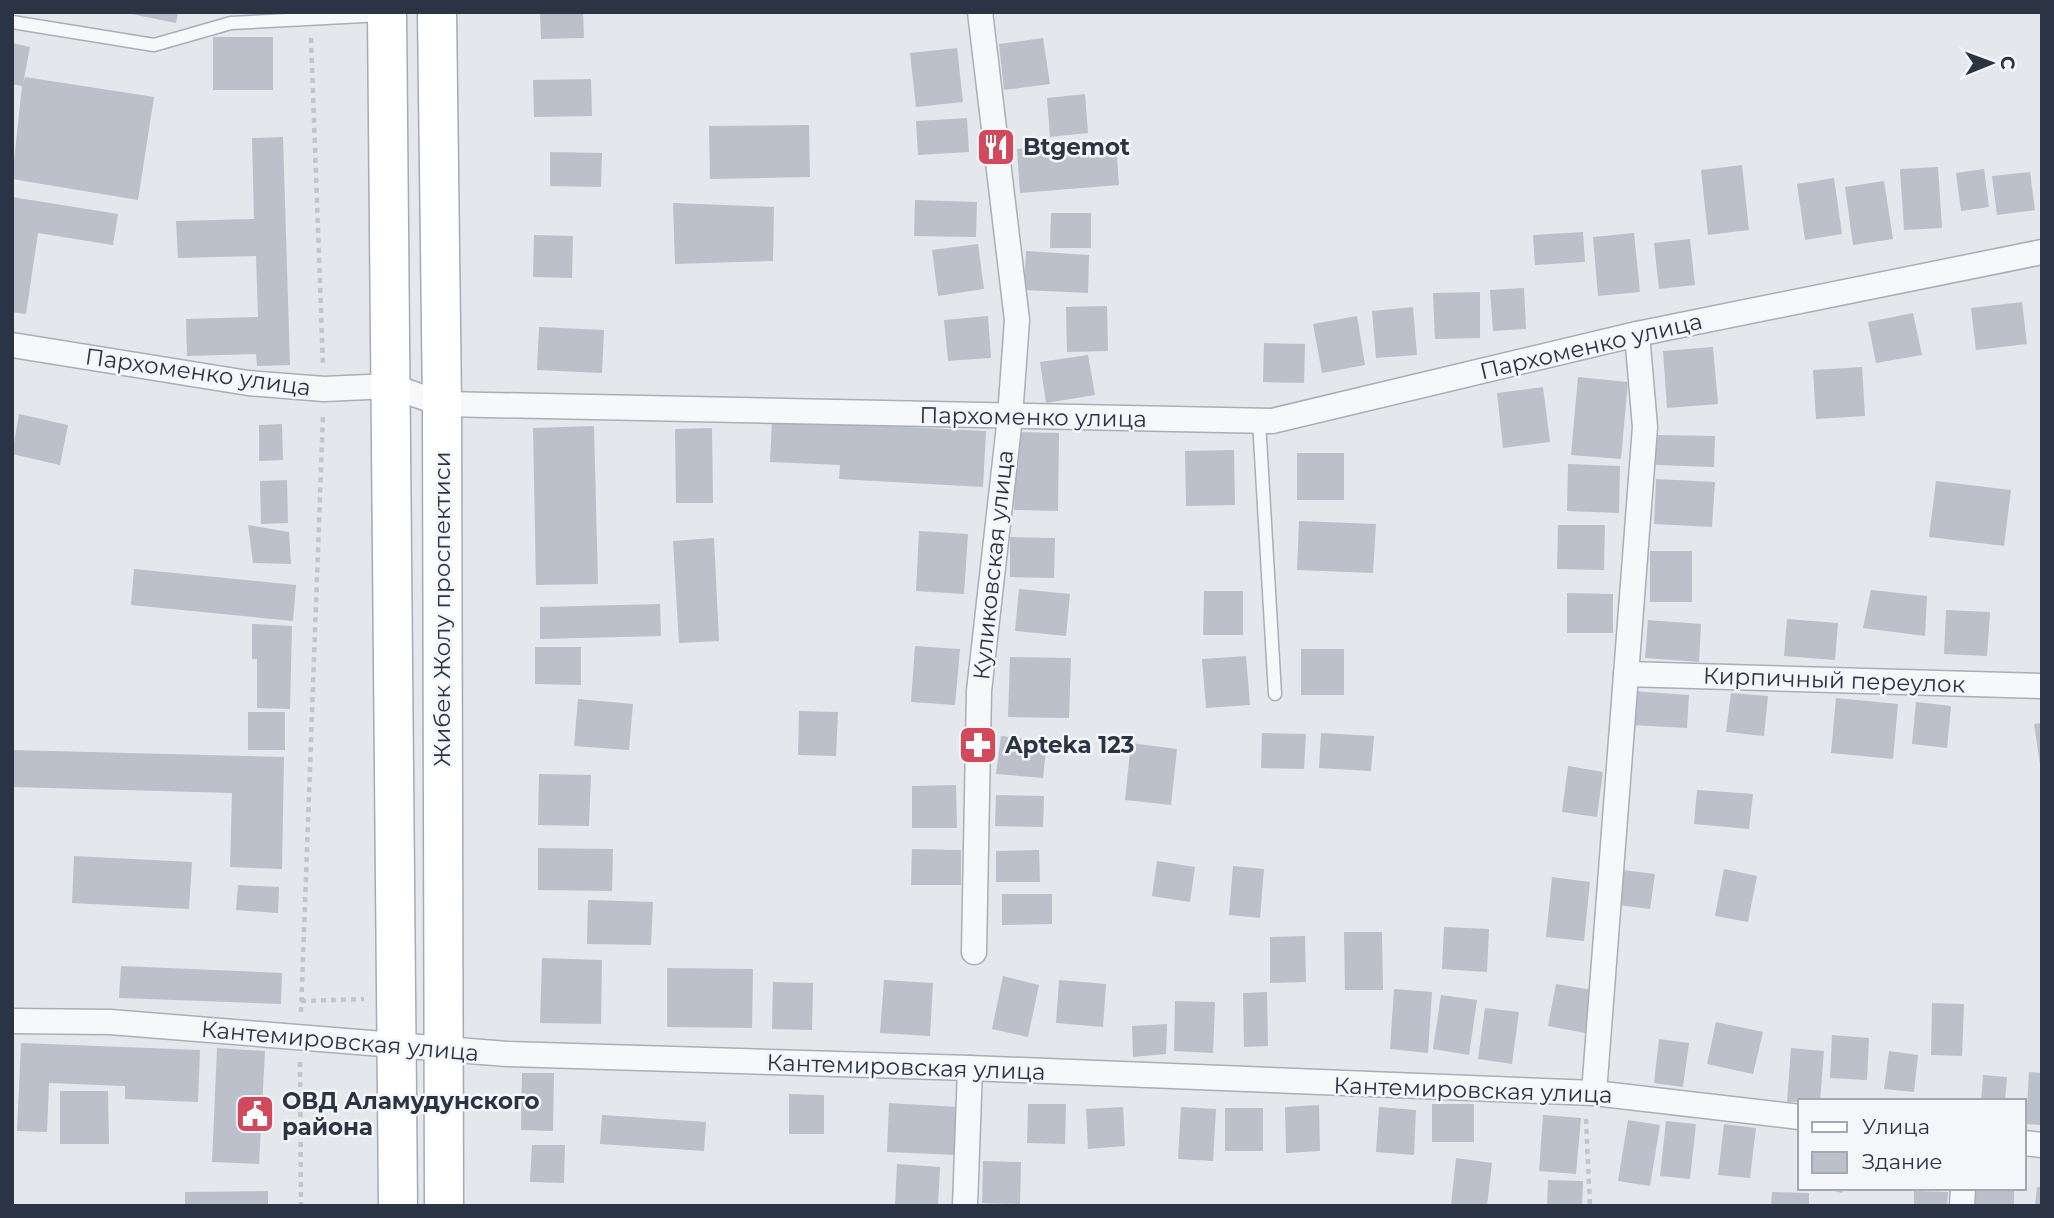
<svg xmlns="http://www.w3.org/2000/svg" width="2054" height="1218" viewBox="0 0 2054 1218" font-family="Montserrat,sans-serif">
<rect width="100%" height="100%" fill="#e4e7ec"/>
<!-- building -->
<g fill="#bbc0ca">
<path d="M122,12H178L176,23Z"/>
<path d="M583,12L584,38L541,39L540,13Z"/>
<rect x="213" y="37" width="60" height="53"/>
<path d="M1043,38L1050,84L1004,90L999,44Z"/>
<path d="M12,43L30,47L23,84L25,77L154,97L138,200L12,179L22,86L12,84Z"/>
<path d="M957,48L963,102L916,107L910,53Z"/>
<path d="M591,79L592,116L534,117L533,80Z"/>
<path d="M1085,94L1088,133L1050,137L1047,98Z"/>
<path d="M967,118L969,152L918,155L916,121Z"/>
<path d="M809,125L810,177L710,179L709,126Z"/>
<path d="M283,137L290,365L257,366L256,354L187,356L186,319L258,317L256,256L178,258L176,221L254,219L252,138Z"/>
<path d="M1116,141L1119,185L1020,193L1017,149Z"/>
<path d="M550,152L602,153L601,187L550,186Z"/>
<path d="M1742,165L1749,230L1708,235L1701,170Z"/>
<path d="M1938,167L1942,228L1904,230L1900,169Z"/>
<path d="M1984,169L1989,207L1961,211L1956,173Z"/>
<path d="M2030,172L2035,210L1997,215L1992,176Z"/>
<path d="M1834,178L1842,234L1805,240L1797,184Z"/>
<path d="M1884,181L1893,239L1853,245L1845,187Z"/>
<path d="M12,197L118,214L113,245L38,233L26,314L12,312Z"/>
<path d="M915,200L977,202L976,237L914,236Z"/>
<path d="M673,203L774,207L773,261L675,264Z"/>
<path d="M1051,213H1091V248H1050Z"/>
<path d="M1583,232L1585,262L1535,265L1533,235Z"/>
<path d="M1634,233L1640,292L1598,296L1593,237Z"/>
<path d="M534,235L573,236L572,278L533,277Z"/>
<path d="M1690,239L1695,285L1659,289L1654,243Z"/>
<path d="M978,244L984,289L938,296L932,250Z"/>
<path d="M1026,251L1089,255L1088,293L1024,290Z"/>
<path d="M1524,288L1526,329L1493,331L1490,290Z"/>
<path d="M1480,292V338L1435,339L1433,293Z"/>
<path d="M2022,302L2027,344L1976,350L1971,308Z"/>
<path d="M1107,306L1108,351L1067,352L1066,307Z"/>
<path d="M1413,307L1417,355L1376,358L1372,311Z"/>
<path d="M1913,313L1922,355L1876,363L1868,322Z"/>
<path d="M988,316L991,358L948,361L944,320Z"/>
<path d="M1357,316L1365,365L1322,373L1313,324Z"/>
<path d="M539,327L604,330L602,373L537,370Z"/>
<path d="M1264,343L1305,344L1304,383L1263,382Z"/>
<path d="M1713,347L1718,404L1667,408L1663,351Z"/>
<path d="M1088,355L1095,395L1046,403L1040,362Z"/>
<path d="M1862,367L1865,416L1816,419L1813,370Z"/>
<path d="M1578,377L1628,382L1621,459L1571,455Z"/>
<path d="M1543,387L1550,442L1503,448L1497,393Z"/>
<path d="M19,414L68,425L60,465L12,454Z"/>
<path d="M772,420L986,431L983,487L839,479L840,465L770,462Z"/>
<path d="M282,424L283,460L259,461V425Z"/>
<path d="M594,426L598,584L536,585L533,428Z"/>
<path d="M712,428L713,503H676L675,429Z"/>
<path d="M1016,432L1059,433L1058,511L1014,510Z"/>
<path d="M1656,435L1715,436L1714,467L1655,465Z"/>
<path d="M1234,450L1235,505L1186,506L1185,451Z"/>
<rect x="1297" y="453" width="47" height="47"/>
<path d="M1568,464L1620,466L1619,513L1567,511Z"/>
<path d="M1656,479L1715,482L1712,527L1654,524Z"/>
<path d="M287,480L288,523L261,524L260,481Z"/>
<path d="M1936,481L2011,490L2004,546L1929,537Z"/>
<path d="M1299,521L1376,524L1373,573L1297,570Z"/>
<path d="M248,525L289,532L291,564L253,563Z"/>
<path d="M1558,525H1605L1604,570L1557,569Z"/>
<path d="M919,531L968,534L964,594L916,591Z"/>
<path d="M1010,537L1055,538L1054,578L1010,577Z"/>
<path d="M714,538L719,641L679,643L673,541Z"/>
<rect x="1650" y="551" width="42" height="51"/>
<path d="M134,569L296,585L293,621L131,605Z"/>
<path d="M1019,589L1070,594L1066,636L1015,631Z"/>
<path d="M1871,590L1927,596L1925,636L1863,628Z"/>
<path d="M1204,591H1243V635H1203Z"/>
<path d="M1567,593L1613,594V633H1567Z"/>
<path d="M660,604L661,636L540,639V607Z"/>
<path d="M1946,610L1990,612L1987,656L1944,654Z"/>
<path d="M1787,619L1838,623L1835,660L1784,656Z"/>
<path d="M1648,620L1701,624L1699,662L1645,658Z"/>
<path d="M252,624L292,626L290,709L257,708V659H252Z"/>
<path d="M915,646L960,649L955,705L911,702Z"/>
<path d="M535,647H581V685L535,684Z"/>
<rect x="1301" y="649" width="43" height="46"/>
<path d="M1246,656L1250,705L1206,708L1202,659Z"/>
<path d="M1010,657L1071,658L1069,718L1008,717Z"/>
<path d="M1633,691L1689,695L1687,728L1631,725Z"/>
<path d="M1731,693L1768,696L1764,736L1726,732Z"/>
<path d="M1836,698L1898,704L1893,759L1831,753Z"/>
<path d="M578,699L633,704L629,750L574,746Z"/>
<path d="M1916,702L1951,706L1947,748L1912,744Z"/>
<path d="M799,711L838,712L836,756L798,755Z"/>
<rect x="248" y="712" width="37" height="38"/>
<path d="M2042,723V764H2040L2034,724Z"/>
<path d="M1262,733L1306,734L1304,769L1261,768Z"/>
<path d="M1321,733L1374,736L1371,771L1319,768Z"/>
<path d="M1001,736L1047,741L1043,778L996,774Z"/>
<path d="M1131,743L1177,749L1171,805L1125,800Z"/>
<path d="M12,750L284,757L282,869L230,867L232,793L12,787Z"/>
<path d="M1568,766L1603,772L1597,817L1562,812Z"/>
<path d="M539,774L591,775L589,826L538,825Z"/>
<path d="M956,785L957,828H912V786Z"/>
<path d="M1697,790L1753,794L1749,829L1694,824Z"/>
<path d="M996,795L1044,796L1043,827L995,826Z"/>
<path d="M538,848L613,849L612,891L538,890Z"/>
<path d="M912,849L961,850V885H911Z"/>
<path d="M1039,850L1040,882H996V851Z"/>
<path d="M74,856L192,862L189,909L72,903Z"/>
<path d="M1157,861L1195,867L1190,902L1152,896Z"/>
<path d="M1233,866L1264,869L1260,918L1229,915Z"/>
<path d="M1724,869L1757,876L1748,922L1715,916Z"/>
<path d="M1623,870L1655,874L1650,909L1618,905Z"/>
<path d="M1552,877L1590,882L1584,941L1546,937Z"/>
<path d="M238,885L279,887L278,913L236,910Z"/>
<path d="M1002,894H1052V924L1002,925Z"/>
<path d="M588,900L653,902L651,945L587,944Z"/>
<path d="M1444,927L1489,929L1487,972L1442,969Z"/>
<path d="M1344,932H1382L1383,990H1345Z"/>
<path d="M1305,936L1306,982L1270,983V937Z"/>
<path d="M542,958L602,960L601,1024L540,1023Z"/>
<path d="M121,966L282,973L281,1004L119,998Z"/>
<path d="M667,968L753,969L752,1028L667,1027Z"/>
<path d="M1003,976L1039,985L1028,1037L992,1029Z"/>
<path d="M884,980L933,983L930,1036L880,1033Z"/>
<path d="M1059,980L1106,984L1103,1027L1056,1023Z"/>
<path d="M773,982L813,983L812,1030L772,1029Z"/>
<path d="M1556,984L1593,990L1585,1033L1548,1026Z"/>
<path d="M1394,989L1432,992L1428,1053L1390,1049Z"/>
<path d="M1267,992L1268,1046L1244,1047L1243,993Z"/>
<path d="M1441,995L1477,1000L1469,1055L1433,1049Z"/>
<path d="M1175,1001L1215,1002L1213,1053L1174,1051Z"/>
<path d="M1932,1003L1964,1004L1962,1056L1931,1055Z"/>
<path d="M1485,1008L1519,1012L1512,1064L1478,1059Z"/>
<path d="M1716,1022L1763,1032L1753,1074L1707,1064Z"/>
<path d="M1167,1024L1166,1054L1133,1057L1132,1026Z"/>
<path d="M1832,1035L1869,1038L1867,1080L1830,1078Z"/>
<path d="M1659,1039L1689,1043L1683,1087L1654,1083Z"/>
<path d="M21,1043L200,1050L198,1102L125,1099V1086L49,1083L47,1132L17,1131Z"/>
<path d="M217,1048L265,1051L259,1164L212,1162Z"/>
<path d="M1791,1048L1824,1051L1820,1101L1787,1102Z"/>
<path d="M1889,1051L1918,1055L1914,1092L1884,1089Z"/>
<path d="M2029,1072L2042,1073V1125L2026,1124Z"/>
<path d="M522,1073H554L553,1131L521,1130Z"/>
<path d="M1983,1075L2007,1077L2005,1101H1981Z"/>
<path d="M60,1091H108L109,1144H60Z"/>
<path d="M789,1094L824,1095V1134H789Z"/>
<path d="M889,1103L959,1107L956,1155L887,1152Z"/>
<path d="M1028,1104H1066L1065,1144L1027,1143Z"/>
<rect x="1432" y="1104" width="42" height="38"/>
<path d="M1319,1105L1320,1151L1286,1153L1285,1107Z"/>
<path d="M1123,1107L1125,1146L1088,1149L1086,1109Z"/>
<path d="M1181,1107L1216,1109L1213,1161L1178,1159Z"/>
<path d="M1379,1107L1416,1110L1414,1155L1376,1152Z"/>
<rect x="1225" y="1108" width="38" height="43"/>
<path d="M602,1115L706,1122L704,1151L600,1144Z"/>
<path d="M1543,1115L1581,1118L1576,1174L1539,1171Z"/>
<path d="M1628,1120L1660,1125L1650,1186L1618,1181Z"/>
<path d="M1666,1121L1696,1124L1690,1179L1660,1176Z"/>
<path d="M1724,1124L1756,1128L1750,1178L1718,1175Z"/>
<path d="M532,1145H565L564,1183L530,1182Z"/>
<path d="M1456,1158L1492,1163L1487,1206L1451,1205Z"/>
<path d="M983,1161L1021,1162L1020,1204L982,1203Z"/>
<path d="M897,1164L940,1167L938,1206H895Z"/>
<path d="M1548,1180L1583,1181L1582,1206H1547Z"/>
<path d="M2037,1187H2042V1206H2035Z"/>
<path d="M1823,1188H1843L1842,1193Z"/>
<path d="M1976,1190H2014V1206H1975Z"/>
<path d="M268,1191V1206H185V1192Z"/>
<path d="M1914,1191L1948,1192L1947,1206H1914Z"/>
<path d="M1772,1192L1809,1193V1206H1771Z"/>
</g>
<g fill="none" stroke-linecap="round" stroke-linejoin="round">
<!-- lane casing -->
<g stroke="#a9aeb7" stroke-width="15">
<g id="lane">
<path d="M12,22L154,45L231,23L383,15"/>
<path d="M1259,421L1275,694"/>
</g>
</g>
<!-- street casing -->
<g stroke="#a9aeb7" stroke-width="27">
<g id="street">
<path d="M12,345L248,383L324,389L391,386L442,404L1272,421L1637,334L2042,252"/>
<path d="M1626,674L2042,686"/>
<path d="M974,952L979,691L1010,417L1017,320L980,12"/>
<path d="M12,1021L110,1022L507,1054L970,1068L1594,1093L1800,1117"/>
<path d="M1594,1093L1645,427L1637,334"/>
<path d="M2024,1143L2042,1145"/>
<path d="M965,1206L970,1068"/>
<path d="M1962,1206L1963,1188"/>
</g>
</g>
<!-- primary casing -->
<g stroke="#a3abb8" stroke-width="41">
<g id="primary">
<path d="M387,12L398,1206"/>
<path d="M437,12L442,404L444,1206"/>
</g>
</g>
<!-- path -->
<g stroke="#c2c5cb" stroke-width="4.5" stroke-dasharray="5 5" stroke-linecap="butt">
<path d="M311,38L323,365"/>
<path d="M301,1001L364,999"/>
<path d="M301,1012L323,415"/>
<path d="M300,1062L301,1206"/>
<path d="M1586,1119L1590,1206"/>
</g>
<!-- lane -->
<use href="#lane" stroke="#f7f8fa" stroke-width="12"/>
<!-- street -->
<use href="#street" stroke="#f7f8fa" stroke-width="24"/>
<!-- primary -->
<use href="#primary" stroke="#fff" stroke-width="38"/>
</g>
<!-- icons -->
<defs>
<g id="restaurant-square" transform="scale(2.0125)"><rect x="-9" y="-9" width="18" height="18" rx="4" fill="#d1495b" stroke="#f4f6f9"/><path d="M-5-6h1v4h1v-4h1v4h1v-4h1v5L-1.5 .5V6h-2V.5L-5-1ZM5-6V6H3V1.5H1.5Q1.5-4 5-6Z" fill="#fff"/></g>
<g id="pharmacy-square" transform="scale(2.0125)"><rect x="-9" y="-9" width="18" height="18" rx="4" fill="#d1495b" stroke="#f4f6f9"/><path d="M-2-6h4v4h4v4h-4v4h-4v-4h-4v-4h4Z" fill="#fff"/></g>
<g id="civic-square" transform="scale(2.0125)"><rect x="-9" y="-9" width="18" height="18" rx="4" fill="#d1495b" stroke="#f4f6f9"/><path d="M-.6-6.5H3V-4.5H.6V-3L4-1V1h2V6H-6V1h2V-1L-.6-3ZM-1.2 2.5V6h2.4V2.5Z" fill="#fff"/></g>
</defs>
<g fill-rule="evenodd">
<use href="#restaurant-square" x="996" y="147"/>
<use href="#pharmacy-square" x="978" y="745"/>
<use href="#civic-square" x="255" y="1114"/>
</g>
<g text-anchor="middle" stroke-width="5" stroke-linejoin="round" paint-order="stroke">
<!-- poi labels -->
<g font-size="23" font-weight="bold" fill="#2b3445" stroke="#f4f6f9" text-anchor="start">
<text x="1023" y="155">Btgemot</text>
<text x="1005" y="753">Apteka 123</text>
<text x="282" y="1109">ОВД Аламудунского<tspan x="282" dy="26">района</tspan></text>
</g>
<!-- street labels -->
<g font-size="23" fill="#2b3445" stroke="#f4f6f9">
<text transform="translate(1591 346) rotate(-13)" y="8">Пархоменко улица</text>
<text transform="translate(198 372) rotate(8)" y="8">Пархоменко улица</text>
<text transform="translate(1033 417) rotate(1)" y="8">Пархоменко улица</text>
<text transform="translate(993 565) rotate(-84)" y="8">Куликовская улица</text>
<text transform="translate(442 609) rotate(-90)" y="8">Жибек Жолу проспектиси</text>
<text transform="translate(1834 680) rotate(2)" y="8">Кирпичный переулок</text>
<text transform="translate(340 1041) rotate(5)" y="8">Кантемировская улица</text>
<text transform="translate(906 1067) rotate(2)" y="8">Кантемировская улица</text>
<text transform="translate(1473 1090) rotate(2)" y="8">Кантемировская улица</text>
</g>
</g>
<!-- border -->
<rect width="2054" height="1218" fill="none" stroke="#2b3445" stroke-width="28"/>
<!-- legend -->
<rect x="1798" y="1099" width="228" height="91" fill="#f4f6f9" stroke="#a4a8b1" stroke-width="2"/>
<rect x="1812" y="1122" width="35" height="10" fill="#ffffff" stroke="#a4a8b1" stroke-width="2"/>
<text x="1862" y="1134" font-size="21" fill="#2b3445">Улица</text>
<rect x="1812" y="1152" width="35" height="21" fill="#bbc0ca" stroke="#a4a8b1" stroke-width="2"/>
<text x="1862" y="1169" font-size="21" fill="#2b3445">Здание</text>
<!-- north arrow -->
<g transform="translate(1991 63) rotate(89)" stroke="#f4f6f9" stroke-width="5" paint-order="stroke">
<path d="M0-5L12 26L0 18L-12 26Z" fill="#2b3445"/>
<text y="-10" font-size="19" font-weight="bold" text-anchor="middle" fill="#2b3445">С</text>
</g>
</svg>
